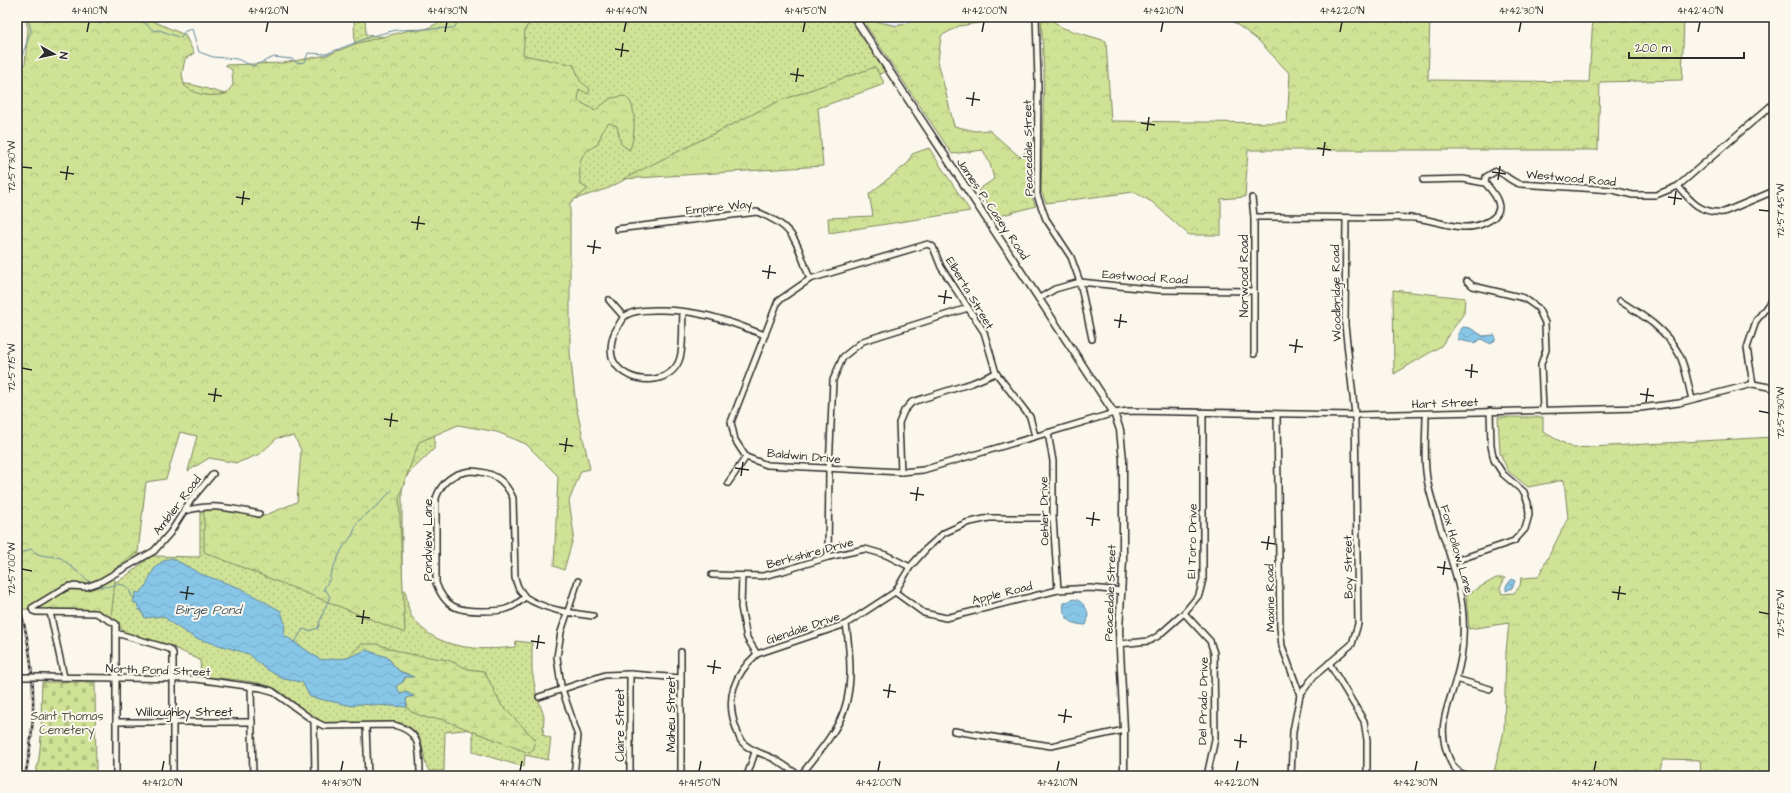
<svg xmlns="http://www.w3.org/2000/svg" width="1791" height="793" viewBox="0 0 1791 793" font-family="'Architects Daughter',sans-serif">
<defs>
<pattern id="grass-dots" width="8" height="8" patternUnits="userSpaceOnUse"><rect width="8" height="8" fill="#cfe296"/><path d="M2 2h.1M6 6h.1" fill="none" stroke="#b2c281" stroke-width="1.8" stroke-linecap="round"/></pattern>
<pattern id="forest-crowns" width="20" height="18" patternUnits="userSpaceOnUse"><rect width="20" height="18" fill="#cfe296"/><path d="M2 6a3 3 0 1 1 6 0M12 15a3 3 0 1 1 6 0" fill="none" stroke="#b2c281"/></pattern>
<pattern id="wetland-marsh" width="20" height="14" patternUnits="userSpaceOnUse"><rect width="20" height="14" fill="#cfe296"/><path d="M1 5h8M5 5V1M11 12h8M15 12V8" fill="none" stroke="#b2c281"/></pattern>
<pattern id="cemetery-stones" width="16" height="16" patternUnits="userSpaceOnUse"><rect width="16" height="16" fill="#cfe296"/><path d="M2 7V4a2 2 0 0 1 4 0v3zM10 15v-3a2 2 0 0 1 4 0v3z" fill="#b2c281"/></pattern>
<pattern id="water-waves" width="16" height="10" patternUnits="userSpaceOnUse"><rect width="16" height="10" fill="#88c6e8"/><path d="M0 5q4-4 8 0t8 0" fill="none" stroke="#76aac7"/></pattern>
</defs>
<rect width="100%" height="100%" fill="#fbf7ec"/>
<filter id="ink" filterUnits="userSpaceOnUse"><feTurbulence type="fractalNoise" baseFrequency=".025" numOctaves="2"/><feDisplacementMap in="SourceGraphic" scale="8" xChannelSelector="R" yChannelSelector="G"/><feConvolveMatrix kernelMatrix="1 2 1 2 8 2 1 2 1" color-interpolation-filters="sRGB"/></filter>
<g filter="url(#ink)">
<!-- built -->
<path fill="#e9e8ef" d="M856,17H929L897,26Z"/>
<!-- grass -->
<path fill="url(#grass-dots)" stroke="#7d8660" d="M354,17H365L366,35L413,39L486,17H854L889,70L639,172L609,188L566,202L435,421L434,449L408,474L402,489V590H405C407,598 408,611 412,617C435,650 480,651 515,647L516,641L532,643V670L536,693L544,716L543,735L551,738L548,760L525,755L524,767L473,752V729L445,732L444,771H429C420,757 428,737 408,726C390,716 350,727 329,724C314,722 290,697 276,689C260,680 220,679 201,676L200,660L166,644L123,632L121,628L104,614L95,593L125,577L151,556L200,557V509L217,508L259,518L311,525L310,415L150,357L134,553L146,555L111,579L32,610L20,607L17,580V214L113,75L194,85L235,97L355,50Z"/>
<!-- forest -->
<g fill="url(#forest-crowns)" stroke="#7d8660">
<path d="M25,17H143L185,35L194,53L185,59L182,74L184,85C196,96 211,97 226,94L233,85L232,70L225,65L283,63L327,55L358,43L410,30L418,31L428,28L450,17H532L525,30L523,55L574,65L580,81L590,89L588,94L579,89L578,101L593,109L594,111L611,98L625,96C627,98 630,101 631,103C636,111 635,142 629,150L621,144L617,126L609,123L604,128L597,145C576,155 580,163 580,184L588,189L570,203V353L576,406L590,469L581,471L569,501L574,535L564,570L554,566L558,476L526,444L497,432L458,425L419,442L399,497L405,633L204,552V506L261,517L297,502L301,450L294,436L277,438L260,454L237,463L209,458L188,471L197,436L180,432L166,479L146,482L138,552L112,571L115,581L111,618L96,610L22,609L17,595V71L25,64L28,28Z"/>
<path d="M929,17H1016L959,26L941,36L938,61L954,126L975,131L989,130L1020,157L1027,150L1034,154L1031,195L1036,206L996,217L978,190L994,179L990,164L983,150L952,154L861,18L897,26Z"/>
<path d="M1041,17H1052L1053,21L1063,28L1106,41L1111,121L1287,123L1290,74L1259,41L1227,17H1430L1428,80L1589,82L1593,17H1684L1682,80L1600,82L1598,150H1248L1245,197L1221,199V235H1189L1152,202L1134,192L1046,203L1041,191L1044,74Z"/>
<path d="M875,67L885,84L818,108L823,166L623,179L779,101Z"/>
<path d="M929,148L970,211L829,233L828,218L873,216L869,194L908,163L912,154Z"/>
<path d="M1393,290L1465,298L1464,313L1441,346L1394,374Z"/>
<path d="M1498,417H1543V432L1573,448L1774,437V776H1701L1700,760L1663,759L1658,776H1543L1535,774L1534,776H1493L1504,731L1506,652L1509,623L1469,629L1466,595L1496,578H1505L1500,588L1502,594L1514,593L1520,586L1521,578L1538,577L1568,518L1564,480L1528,487L1508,471L1500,453Z"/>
</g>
<!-- wetland -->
<path fill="url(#wetland-marsh)" stroke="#7d8660" d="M362,644H377L404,653L448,660L468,669L484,671L502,706L535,739L534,748L529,753L441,719L427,718L411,712L407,707L406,699L409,697L413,696L401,694L395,686L403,682L408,674L399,671L387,657L347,658Z"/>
<!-- cemetery -->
<path fill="url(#cemetery-stones)" stroke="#7d8660" d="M42,682H95L96,776H35C44,746 40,713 42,682Z"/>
<!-- water -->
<g fill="url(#water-waves)" stroke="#63889c">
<path d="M1463,327L1470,328L1483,336L1495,335V340L1491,344L1481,339L1474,343L1458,340V333Z"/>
<path d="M172,558L201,574L240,588L281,611L285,624L284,635L321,660L347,658L366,650L387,657L399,671L414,677H405L403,682L396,686L401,694L406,692L414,696L409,697L406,699L407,707L359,704L353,706L310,697L302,682L283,679L263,667L249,654L195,638L174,625L163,616L145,618L141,611L142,609L139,610L137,604L133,602L136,592L139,593C152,586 147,563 172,558Z"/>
<path d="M1512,579L1515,581L1512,588L1506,591V586Z"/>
<path d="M1074,599C1086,602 1091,614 1086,625C1072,625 1061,618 1064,603Z"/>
</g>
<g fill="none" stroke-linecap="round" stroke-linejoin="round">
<!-- stream -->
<g stroke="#63889c" stroke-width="1">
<path d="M89,17L100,24L105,17"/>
<path d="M131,17L141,20L154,31L159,30L181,38L185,31L192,29L199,52L213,57L237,59L253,66L274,57L292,59L297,63L305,62L308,53L326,54L372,36L396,30L454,28L459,20L465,17"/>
<path d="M17,63L22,56L31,31L28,17"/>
<path d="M17,553L20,554L31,549C39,558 50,555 61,558C64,560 84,578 90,582"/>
<path d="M97,587C112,589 126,575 132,597L135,598"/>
<path d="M295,642L303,629L309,631L318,628C321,618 325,607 330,597L326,590H323L330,579V575L342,549L353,534L357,522L379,504L392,490"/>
</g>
<!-- minor casing -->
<g stroke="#2b2b2b" stroke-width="8">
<g id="minor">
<path d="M1036,17L1038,80L1037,195L1046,219L1071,257L1080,282L1092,339"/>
<path d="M1423,180L1463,179L1485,183"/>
<path d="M1678,186C1691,202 1701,214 1724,212L1774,191"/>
<path d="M1252,198L1254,217V354"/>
<path d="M1254,217C1293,217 1332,217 1370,218C1387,218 1406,216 1422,219C1441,222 1463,232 1482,224C1508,214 1500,199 1485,183L1486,177L1496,171C1506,174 1509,181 1520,184L1613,190L1633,195H1656L1678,186L1774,103"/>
<path d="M617,229L757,212C797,227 796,243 810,279"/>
<path d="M1467,281L1473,286L1524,298L1538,308L1545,323L1546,350L1541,364L1543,409"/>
<path d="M1040,298L1055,289L1080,282L1158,290L1254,291"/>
<path d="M609,300L624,317"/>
<path d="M1620,301C1644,316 1665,329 1679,354C1686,367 1688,385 1692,399"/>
<path d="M683,312C682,326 684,344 680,358C672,386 628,386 614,362C609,353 611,338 616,330C618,326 621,320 624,317C636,305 688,311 704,315C725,319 745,328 765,335"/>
<path d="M1753,384L1747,348L1756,321L1774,297"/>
<path d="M1426,414C1426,436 1423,462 1428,484C1439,535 1467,583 1463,637C1463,651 1460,665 1456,679C1448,708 1436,727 1449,758C1452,766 1456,772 1465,775"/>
<path d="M1277,415L1280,628L1282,646L1300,695L1293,731L1291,776"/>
<path d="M1048,433L1053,461V518L1058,590"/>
<path d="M1035,436L1030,417L996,373L984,332L941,267L933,247L928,244L810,279L778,301L731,422L735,440L746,457L767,465L901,472L923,470L1114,413L1128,411L1355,415L1640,408L1679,403L1753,384L1774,388"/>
<path d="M471,471C492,472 504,478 513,498L515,578L518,587L525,597C510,611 502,611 482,611C458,611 445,608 436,583V498C442,481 453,473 471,471Z"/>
<path d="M901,472L899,423L904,411L912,402L972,383L996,373"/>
<path d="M728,483L746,457"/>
<path d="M184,511C216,503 229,508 259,514"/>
<path d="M828,557L829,469L833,380L843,357L863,341L968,308"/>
<path d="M1452,562L1514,541L1525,529L1529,515L1528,503L1524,492L1503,474L1494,460L1491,446L1490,411"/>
<path d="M712,575L763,576L783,571L828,557L865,549L886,555L910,567"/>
<path d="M742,576L741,607L747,638L757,654"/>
<path d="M895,592L924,613L946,618L1058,590L1090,588L1122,591"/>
<path d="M525,597C545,610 569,613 593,616"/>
<path d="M50,612L64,677"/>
<path d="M1184,613L1210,641L1214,653L1215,739L1207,776"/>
<path d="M116,633L170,649L173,653V776"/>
<path d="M1119,644L1149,641L1158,636L1184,613L1199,595L1203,579V413"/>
<path d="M681,652V776"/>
<path d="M1329,663L1364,721L1367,740V776"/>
<path d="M40,677L196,679L261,688L272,691L314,721L324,726L394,725C421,732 419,747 420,771"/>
<path d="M1456,679L1490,689"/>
<path d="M251,687L253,776"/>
<path d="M1300,695L1314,676L1352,644L1358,624L1355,415L1345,325L1346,218"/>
<path d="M539,697L605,675L630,674L681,678"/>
<path d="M314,721L315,776"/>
<path d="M116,722H252"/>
<path d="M366,726L368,776"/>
<path d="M954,731L1051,746L1124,730"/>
<path d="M116,776V624L96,613L36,612L33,611L32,608L65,588L70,586L86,587L100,582L154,551L170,533L191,500L213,474"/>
<path d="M574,776L578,736L561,686L557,657L561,632L578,581"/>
<path d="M630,776V674"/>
<path d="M747,776L755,752"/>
<path d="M800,776C791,770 783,764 774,759C763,753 751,752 742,742C739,739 738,733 736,728C725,698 734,675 757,654L846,624L895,592L910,567L926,549L944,533L966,523L989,518H1053"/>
<path d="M800,776C812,761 825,746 835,729C855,698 851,659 846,624"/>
</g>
</g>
<!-- major casing -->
<g stroke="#2b2b2b" stroke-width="9">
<path id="major" d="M854,17L1114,413L1120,430L1123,460V560L1119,630L1124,730V776"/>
</g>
<!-- minor -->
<use href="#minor" stroke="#fbf7ec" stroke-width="5"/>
<!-- major -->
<use href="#major" stroke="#fbf7ec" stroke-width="6"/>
<!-- rail casing -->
<g stroke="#2b2b2b" stroke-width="2.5">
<path id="rail" d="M17,598C35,656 38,717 25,776"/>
</g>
<!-- rail -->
<use href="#rail" stroke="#fbf7ec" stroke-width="1" stroke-dasharray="3" stroke-linecap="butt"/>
<!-- minor-bridge casing -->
<g stroke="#2b2b2b" stroke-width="8" stroke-linecap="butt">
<path id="minor-bridge" d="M22,677H40"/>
</g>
<!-- minor-bridge -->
<use href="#minor-bridge" stroke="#fbf7ec" stroke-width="5"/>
</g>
</g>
<!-- ticks -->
<path fill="none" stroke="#2b2b2b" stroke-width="1.5" d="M87,32L89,22M266,32L268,22M445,32L447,22M624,32L626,22M803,32L805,22M982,32L984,22M1161,32L1163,22M1340,32L1342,22M1519,32L1521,22M1698,32L1700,22M615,49L629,51M621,57L623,43M790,74L804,76M796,82L798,68M966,98L980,100M972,106L974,92M1141,123L1155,125M1147,131L1149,117M1317,148L1331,150M1323,156L1325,142M22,167L32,168M60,172L74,174M1492,172L1506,174M66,180L68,166M1498,180L1500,166M236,197L250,199M1668,197L1682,199M242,205L244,191M1674,205L1676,191M1759,210L1769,211M411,222L425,224M417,230L419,216M587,246L601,248M593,254L595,240M762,271L776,273M768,279L770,265M938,296L952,298M944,304L946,290M1114,320L1127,322M1119,328L1121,314M1289,345L1303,347M1295,353L1297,339M22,368L32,370M1465,370L1478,372M1471,378L1472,364M208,394L222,396M1640,394L1654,396M214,402L216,388M1646,402L1648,388M1759,411L1769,413M384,419L398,421M390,427L392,413M559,444L573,446M565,452L567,438M735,468L749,470M741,476L743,462M910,493L924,495M916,501L918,487M1086,518L1100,520M1092,526L1094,512M1261,542L1275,544M1267,550L1269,536M1437,567L1451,569M22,569L32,571M1443,575L1445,561M180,592L194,594M1612,592L1626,594M186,600L188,586M1618,600L1620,586M1759,612L1769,614M356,616L370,618M362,624L364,610M531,641L545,643M537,649L539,635M707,666L721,668M713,674L715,660M883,690L896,692M888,698L890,684M1058,715L1072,717M1064,723L1066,709M1234,740L1247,742M1240,748L1241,734M162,771L164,761M341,771L343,761M520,771L522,761M699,771L701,761M878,771L880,761M1057,771L1059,761M1236,771L1238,761M1415,771L1417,761M1594,771L1596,761"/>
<g text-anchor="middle" stroke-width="4" stroke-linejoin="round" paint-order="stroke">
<!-- street labels -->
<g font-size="12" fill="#2b2b2b" stroke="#fbf7ec">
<text transform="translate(1028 148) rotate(-91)" y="4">Peacedale Street</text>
<text transform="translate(1571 178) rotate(5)" y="4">Westwood Road</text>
<text transform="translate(719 207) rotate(-6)" y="4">Empire Way</text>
<text transform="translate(993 209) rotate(56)" y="4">James P. Casey Road</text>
<text transform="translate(1244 276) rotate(-90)" y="4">Norwood Road</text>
<text transform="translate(1145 277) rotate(4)" y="4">Eastwood Road</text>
<text transform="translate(970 293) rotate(59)" y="4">Elberta Street</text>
<text transform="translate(1336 293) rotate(-91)" y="4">Woodbridge Road</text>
<text transform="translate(1445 403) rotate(-2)" y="4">Hart Street</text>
<text transform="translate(804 456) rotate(5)" y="4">Baldwin Drive</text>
<text transform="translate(177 505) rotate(-53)" y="4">Ambler Road</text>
<text transform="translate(1044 511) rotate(-91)" y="4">Oehler Drive</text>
<text transform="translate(428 540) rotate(-90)" y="4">Pondview Lane</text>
<text transform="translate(1192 541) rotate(-89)" y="4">El Toro Drive</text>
<text transform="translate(1457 549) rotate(74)" y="4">Fox Hollow Lane</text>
<text transform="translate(810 553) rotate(-15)" y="4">Berkshire Drive</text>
<text transform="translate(1348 567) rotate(-91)" y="4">Boy Street</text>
<text transform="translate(1002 593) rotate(-14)" y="4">Apple Road</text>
<text transform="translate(1110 593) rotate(-88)" y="4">Peacedale Street</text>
<text transform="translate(1270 598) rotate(-91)" y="4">Maxine Road</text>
<text transform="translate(803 628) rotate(-19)" y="4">Glendale Drive</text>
<text transform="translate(158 670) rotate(2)" y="4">North Pond Street</text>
<text transform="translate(1203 701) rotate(-89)" y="4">Del Prado Drive</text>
<text x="184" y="716">Willoughby Street</text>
<text transform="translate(671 714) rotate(-90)" y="4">Maheu Street</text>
<text transform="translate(620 725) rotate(-90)" y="4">Claire Street</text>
</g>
<!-- park labels -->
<g font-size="12" fill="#545946" stroke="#fbf7ec">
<text x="67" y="720">Saint Thomas<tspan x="67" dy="14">Cemetery</tspan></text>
</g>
<!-- water labels -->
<g font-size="13" font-style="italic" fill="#475a64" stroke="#fbf7ec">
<text x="208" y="614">Birge Pond</text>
</g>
</g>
<!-- margin -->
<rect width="1791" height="793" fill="none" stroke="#fbf7ec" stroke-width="44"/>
<!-- north arrow -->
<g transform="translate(54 54) rotate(98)" stroke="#fbf7ec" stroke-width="3" paint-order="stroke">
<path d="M0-3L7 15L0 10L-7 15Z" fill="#2b2b2b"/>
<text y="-6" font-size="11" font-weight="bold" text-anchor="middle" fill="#2b2b2b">N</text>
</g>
<!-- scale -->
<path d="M1629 52v6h115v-6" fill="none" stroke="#2b2b2b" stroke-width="2"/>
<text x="1635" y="52" font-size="12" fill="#2b2b2b" stroke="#fbf7ec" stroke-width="3" paint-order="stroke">200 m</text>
<rect x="22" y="22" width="1747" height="749" fill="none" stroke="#2b2b2b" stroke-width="1.5"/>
<g font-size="10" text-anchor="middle" fill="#2b2b2b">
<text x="89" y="14">41°41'10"N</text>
<text x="268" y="14">41°41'20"N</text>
<text x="447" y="14">41°41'30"N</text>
<text x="626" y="14">41°41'40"N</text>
<text x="805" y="14">41°41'50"N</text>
<text x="984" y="14">41°42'00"N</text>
<text x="1163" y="14">41°42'10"N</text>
<text x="1342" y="14">41°42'20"N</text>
<text x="1521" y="14">41°42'30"N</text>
<text x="1700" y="14">41°42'40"N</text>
<text transform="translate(11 167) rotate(-90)" y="4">72°57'30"W</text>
<text transform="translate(1780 211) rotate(-90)" y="4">72°57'45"W</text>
<text transform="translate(11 368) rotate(-90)" y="4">72°57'15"W</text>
<text transform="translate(1780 413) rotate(-90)" y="4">72°57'30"W</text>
<text transform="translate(11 569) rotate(-90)" y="4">72°57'00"W</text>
<text transform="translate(1780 614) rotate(-90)" y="4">72°57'15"W</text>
<text x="162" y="786">41°41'20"N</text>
<text x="341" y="786">41°41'30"N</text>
<text x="520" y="786">41°41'40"N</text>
<text x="699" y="786">41°41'50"N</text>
<text x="878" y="786">41°42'00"N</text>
<text x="1057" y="786">41°42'10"N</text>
<text x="1236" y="786">41°42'20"N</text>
<text x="1415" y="786">41°42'30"N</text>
<text x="1594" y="786">41°42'40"N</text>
</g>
</svg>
